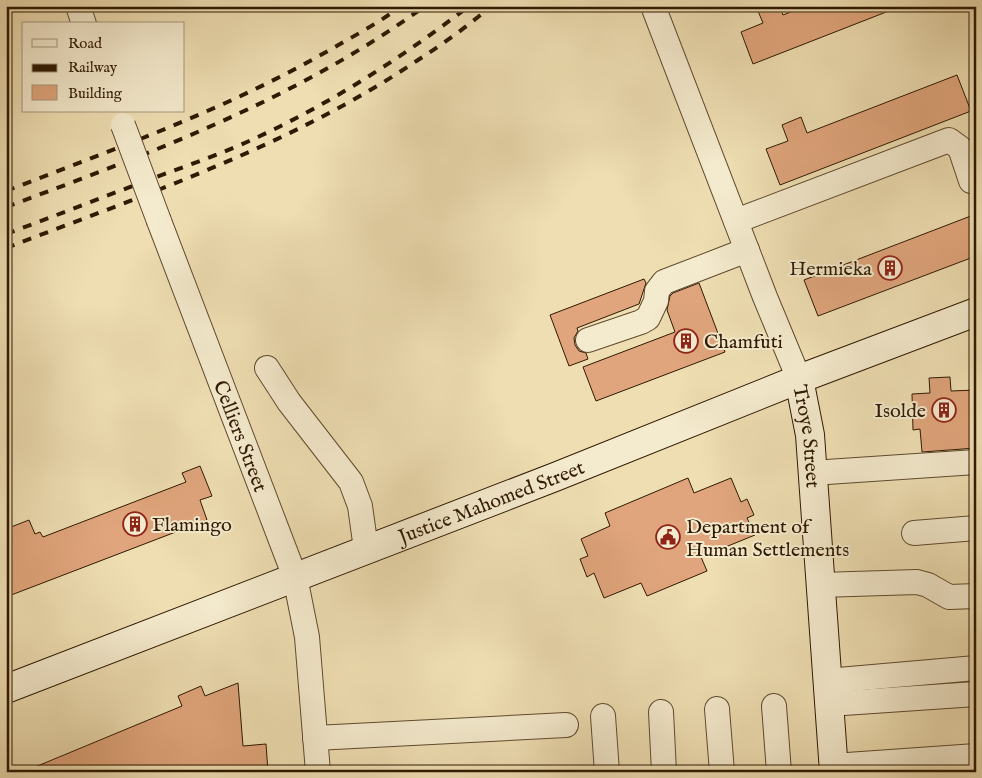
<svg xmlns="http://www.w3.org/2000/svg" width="982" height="778" viewBox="0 0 982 778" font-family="'IM FELL English',serif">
<rect width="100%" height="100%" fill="#eedeb2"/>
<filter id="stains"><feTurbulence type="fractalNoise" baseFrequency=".004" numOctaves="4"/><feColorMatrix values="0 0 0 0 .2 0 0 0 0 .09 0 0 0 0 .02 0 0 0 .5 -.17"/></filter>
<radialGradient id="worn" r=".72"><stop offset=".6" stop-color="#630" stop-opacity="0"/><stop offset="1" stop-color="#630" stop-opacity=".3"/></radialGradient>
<!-- building -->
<g fill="#e0a57c" stroke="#2f1902">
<path d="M771,6H780L783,15L806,6L899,7L753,64L741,32L763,23L758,11Z"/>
<path d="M957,75L971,111L780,185L766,149L788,141L782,125L801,117L807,133Z"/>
<path d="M976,214V256L818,316L804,280Z"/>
<path d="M644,279L646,283L639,304L577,328L578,331L574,338L575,345L579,351L586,353L588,359L569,366L550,315Z"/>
<path d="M699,283L725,352L596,401L583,367L675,332L667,310L670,296L673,293Z"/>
<path d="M950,377L951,391L976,390V448L922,452L920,429L913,430L912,394L930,393L929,378Z"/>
<path d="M200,466L212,496L200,500L207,520L6,597V529L29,520L35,534L40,532L43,537L186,482L182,473Z"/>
<path d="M688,478L694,493L731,478L741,502L747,499L754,515L747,518L755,535L701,557L707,571L647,596L641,583L604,598L594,573L587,577L580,559L588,556L581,539L610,526L605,513Z"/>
<path d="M238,683L243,746L266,744L268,772H23L182,706L178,696L201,686L205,696Z"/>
</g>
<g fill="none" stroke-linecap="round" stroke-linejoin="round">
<!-- street casing -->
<g stroke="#5f4a2e" stroke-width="26">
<g id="street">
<path d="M78,6L84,24"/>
<path d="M653,6L765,297L799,379"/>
<path id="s1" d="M159,221L295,577L307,637L318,772"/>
<path d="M736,221L949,140L960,148L971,181"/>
<path d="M588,340L641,322L648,318L656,301L657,291L664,282L747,250"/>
<path d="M267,368L289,402L351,482L360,506L366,549"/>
<path d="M812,473L976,462"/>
<path d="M914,533L976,528"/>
<path d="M820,585L917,582L928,585L949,597L976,596"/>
<path d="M827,681L976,668"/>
<path d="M829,704L976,694"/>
<path d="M774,706L779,772"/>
<path d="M717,709L722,772"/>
<path d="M661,712L664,772"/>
<path d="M603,716L607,772"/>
<path d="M315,738L566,725"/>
<path d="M833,766L976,756"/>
</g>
</g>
<!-- secondary casing -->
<g stroke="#2f1902" stroke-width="30">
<g id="secondary">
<path id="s2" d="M799,379L810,435L834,772"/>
<path id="s3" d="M6,689L555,477L799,379L976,312"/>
</g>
</g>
<!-- street -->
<use href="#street" stroke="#f4eacd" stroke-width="24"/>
<!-- secondary -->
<use href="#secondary" stroke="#f4eacd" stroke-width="28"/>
<!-- rail -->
<g stroke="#2f1902" stroke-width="4" stroke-dasharray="9 9" stroke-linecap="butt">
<path d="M6,191C117,148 230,108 333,48C356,35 380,22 401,6"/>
<path d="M6,207C152,153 299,98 425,6"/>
<path d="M6,234C55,216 103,197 151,179C183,167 216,156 247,142C327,106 400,59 469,6"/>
<path d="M6,248C147,194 292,145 418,60C443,44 468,26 491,6"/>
</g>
<!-- street-bridge casing -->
<g stroke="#5f4a2e" stroke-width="26" stroke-linecap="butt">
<path id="street-bridge" d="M123,125L159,221"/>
</g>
<!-- street-bridge -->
<use href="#street-bridge" stroke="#f4eacd" stroke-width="24"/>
</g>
<!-- icons -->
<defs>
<g id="building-ring" transform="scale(1.25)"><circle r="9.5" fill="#f4eacd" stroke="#8f2418" stroke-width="1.5"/><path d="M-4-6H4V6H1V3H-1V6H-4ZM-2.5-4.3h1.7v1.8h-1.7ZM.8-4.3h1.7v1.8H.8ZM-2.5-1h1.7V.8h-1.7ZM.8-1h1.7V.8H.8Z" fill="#8f2418"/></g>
<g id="civic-ring" transform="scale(1.25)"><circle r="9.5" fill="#f4eacd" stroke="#8f2418" stroke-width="1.5"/><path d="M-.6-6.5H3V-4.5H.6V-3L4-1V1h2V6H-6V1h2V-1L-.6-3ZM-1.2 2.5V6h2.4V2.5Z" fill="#8f2418"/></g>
</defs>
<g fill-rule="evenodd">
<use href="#building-ring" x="890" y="268"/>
<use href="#building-ring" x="686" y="341"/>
<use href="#building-ring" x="944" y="410"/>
<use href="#building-ring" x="135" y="524"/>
<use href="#civic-ring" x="668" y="537"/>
</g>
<g text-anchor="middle" stroke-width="4" stroke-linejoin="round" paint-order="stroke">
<!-- poi labels -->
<g font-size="20" fill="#2f1902" stroke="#f4eacd" text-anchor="start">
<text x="872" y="275" text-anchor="end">Hermieka</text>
<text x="704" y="348">Chamfuti</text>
<text x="926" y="417" text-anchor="end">Isolde</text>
<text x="152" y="531">Flamingo</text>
<text x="686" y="533">Department of<tspan x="686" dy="23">Human Settlements</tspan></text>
</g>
<!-- street labels -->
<g font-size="20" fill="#2f1902" stroke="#f4eacd">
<text dy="7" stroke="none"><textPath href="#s1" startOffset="230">Celliers Street</textPath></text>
<text dy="7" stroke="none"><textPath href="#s2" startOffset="58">Troye Street</textPath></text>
<text dy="7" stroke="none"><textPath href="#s3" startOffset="520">Justice Mahomed Street</textPath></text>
</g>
</g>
<!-- margin -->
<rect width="982" height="778" fill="none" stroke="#eedeb2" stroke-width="25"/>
<rect x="8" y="8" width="967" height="763" fill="none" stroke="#2f1902" stroke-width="2.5"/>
<rect x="12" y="12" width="957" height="753" fill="none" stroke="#2f1902"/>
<!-- legend -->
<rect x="22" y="22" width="162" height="90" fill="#f4eacd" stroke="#a5967c"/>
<rect x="32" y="39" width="25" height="8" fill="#f4eacd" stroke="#a5967c"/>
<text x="68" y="48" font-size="15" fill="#2f1902">Road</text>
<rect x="32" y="64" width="25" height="8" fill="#2f1902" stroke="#a5967c"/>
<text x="68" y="72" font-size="15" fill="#2f1902">Railway</text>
<rect x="32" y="85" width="25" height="15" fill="#e0a57c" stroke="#a5967c"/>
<text x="68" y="98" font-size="15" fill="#2f1902">Building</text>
<rect width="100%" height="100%" filter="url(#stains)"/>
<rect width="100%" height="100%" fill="url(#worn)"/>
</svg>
